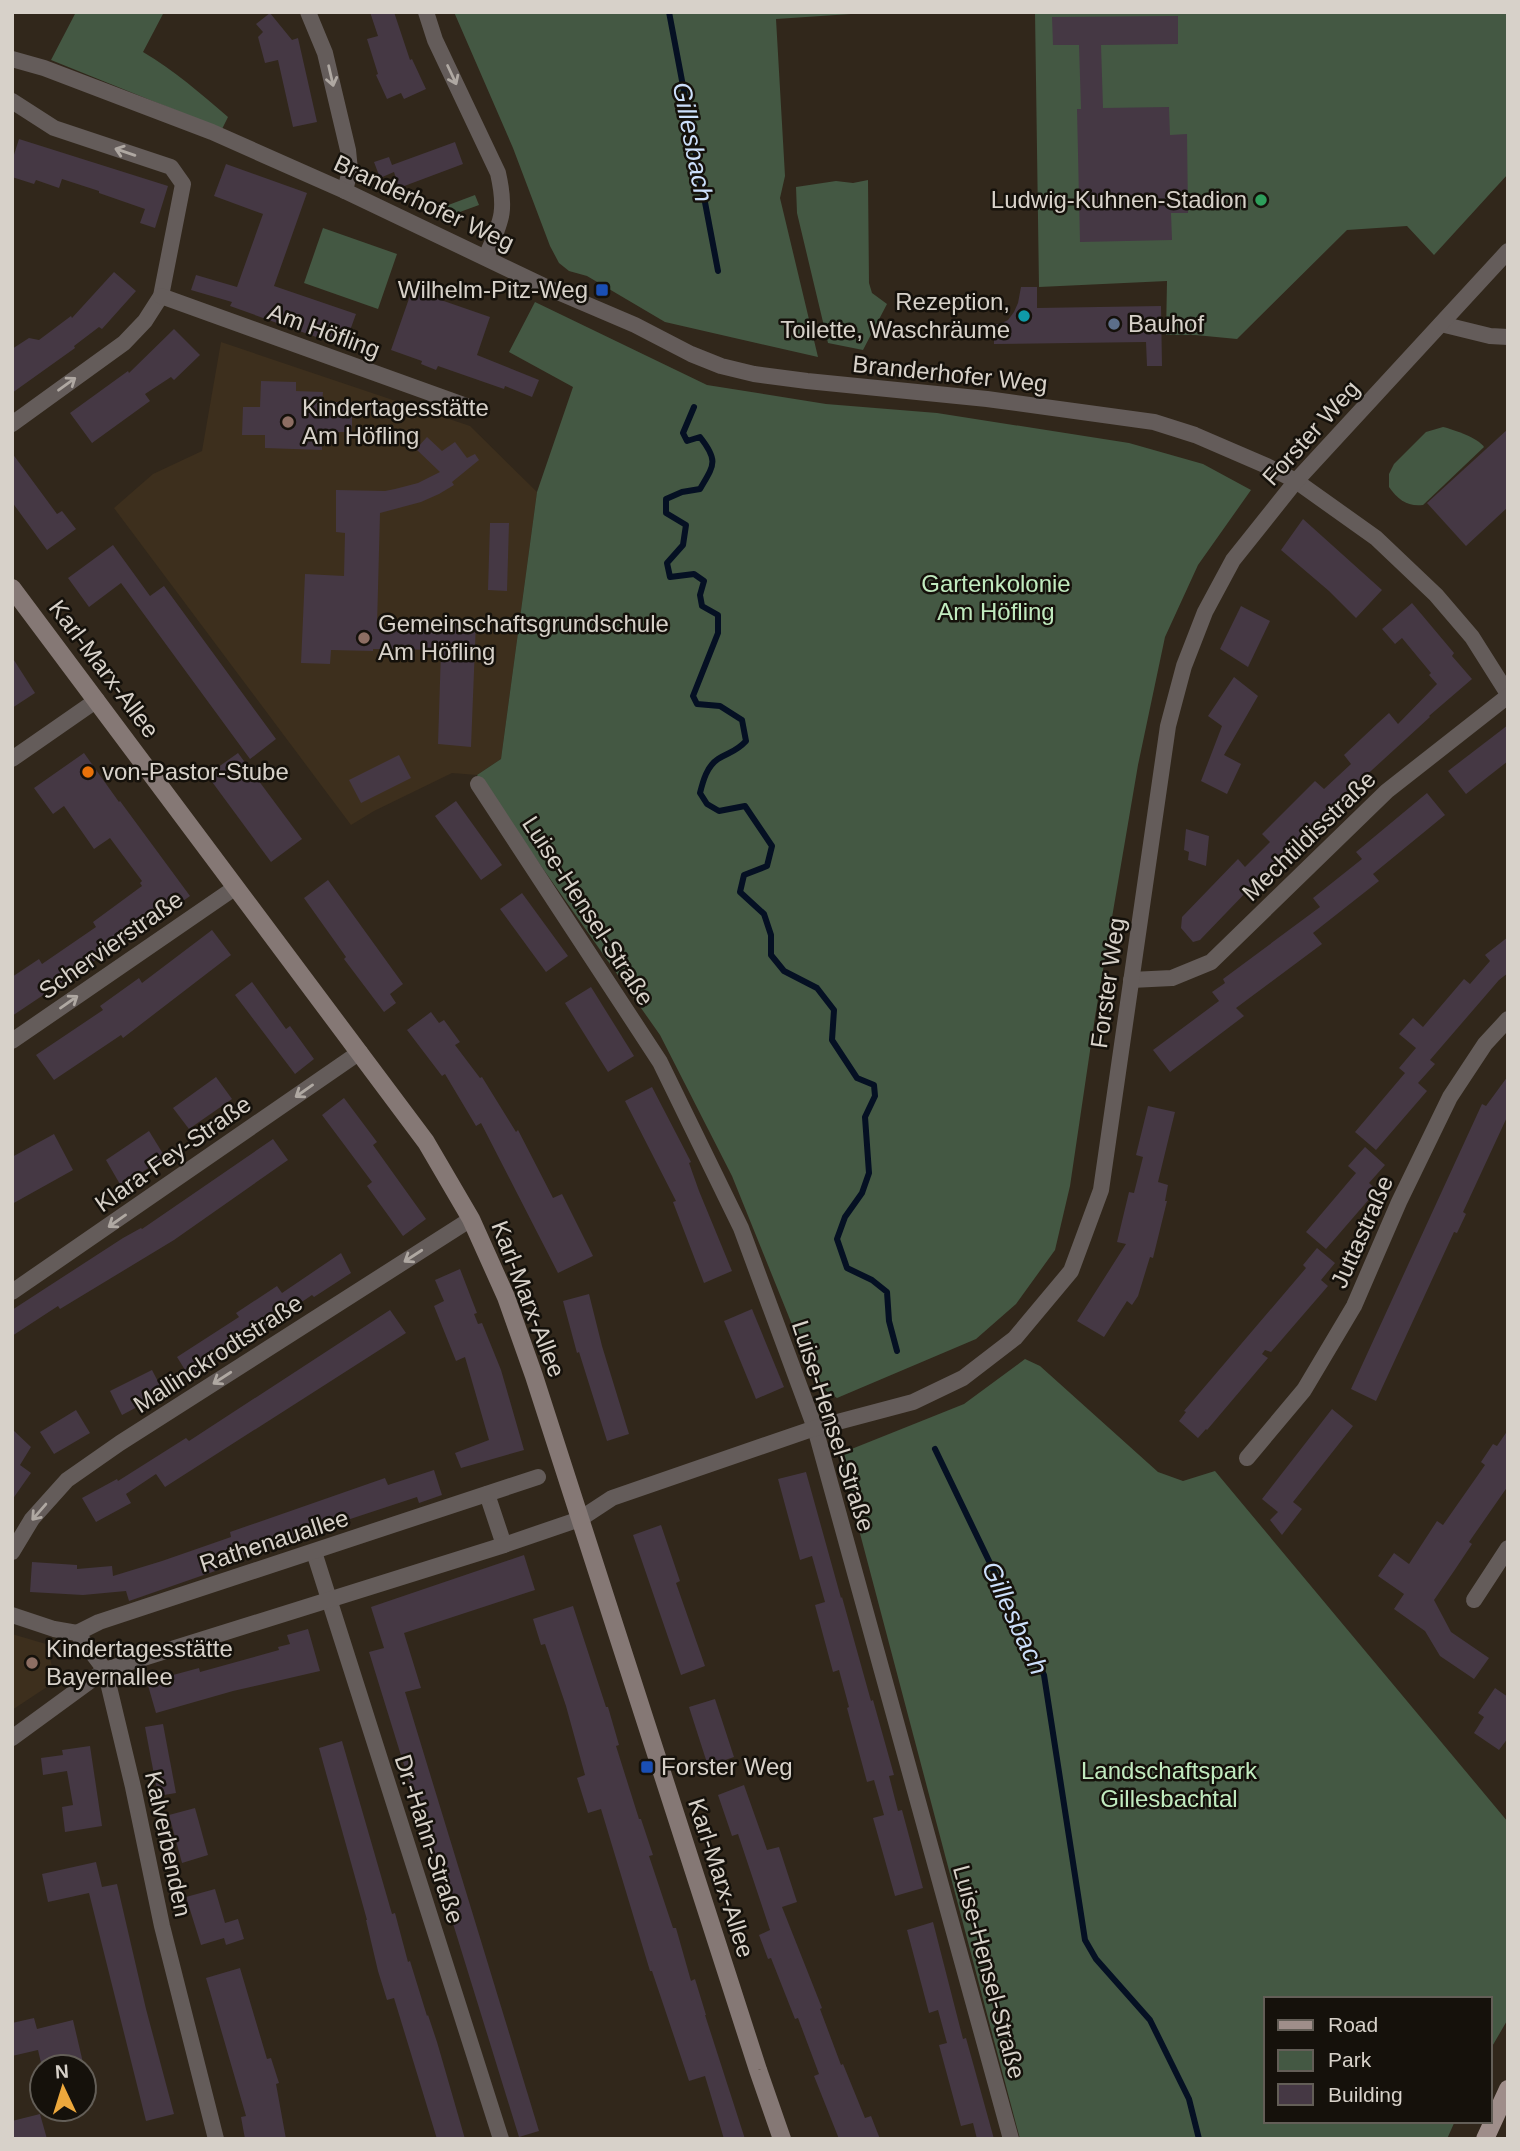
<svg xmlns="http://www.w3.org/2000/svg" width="1520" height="2151" viewBox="0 0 1520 2151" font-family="Helvetica,sans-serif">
<rect width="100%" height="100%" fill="#31271b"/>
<!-- built -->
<g fill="#3d2f1d">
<path d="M221,342L470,426L537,492L501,759L477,775L452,773L374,811L351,825L114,508L153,474L202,451Z"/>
<path d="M12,1634L46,1644L56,1681L12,1710Z"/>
</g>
<!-- green -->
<g fill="#445843">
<path d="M76,12H164L143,52C174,70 200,93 228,117L222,129L51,60Z"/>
<path d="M454,12H881L776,19L785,176L780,198L818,357L665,322L587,276L569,271L559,263L550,246L513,148Z"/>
<path d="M1035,12H1508V174L1434,255L1407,226L1347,230L1237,339L1195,335H1166L1167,281L1039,287Z"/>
<path d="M868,180L869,283L872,293L887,304L863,350L828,343L797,213L796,187L836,181L853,183Z"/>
<path d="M475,195L479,205L438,220L427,213Z"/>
<path d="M323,228L397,254L378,309L304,283Z"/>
<path d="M535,302L707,385L826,404L937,413L1129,443L1203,464L1251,490L1198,565L1165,637L1138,765L1095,1017L1070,1186L1055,1250L1016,1304L976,1339L837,1398L816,1384L732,1176L660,1035L477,775L501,759L537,492L573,387L509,352Z"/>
<path d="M1443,427C1455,430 1478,438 1484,447L1423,505C1408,507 1398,500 1389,487V474L1394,464L1426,432Z"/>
<path d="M1025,1359L1040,1366L1158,1472L1183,1481L1215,1471L1508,1822V2019L1490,2050V1999H1266V2121H1455L1447,2139H1020L839,1454L964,1404Z"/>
</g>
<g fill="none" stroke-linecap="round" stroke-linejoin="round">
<!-- stream -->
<g stroke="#051023" stroke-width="6">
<path d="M669,12L718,271"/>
<path d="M694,407L683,433L687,441L700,437C719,461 714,465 700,489L682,492L666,499V513L686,525L683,545L667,563L670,577L694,574L704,581L700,595L702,606L718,615V633L693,696L697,704L720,706L742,720L746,741C736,752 729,752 718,759C707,766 703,781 700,793L707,804L719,811L745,806L772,846L767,866L744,875L740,892L764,914L771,935V955L784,971L817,988L834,1010L832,1040L857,1078L874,1085L875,1096L865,1117L869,1173L862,1193L845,1217L837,1239L847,1268L872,1280L887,1292L889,1321L897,1351"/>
<path d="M935,1449L1044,1675L1085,1940L1096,1959L1150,2020L1189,2099L1199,2139"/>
</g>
</g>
<!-- building -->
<g fill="#453844">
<path d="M370,12H394L410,60L412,59L426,89L404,99L401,93L387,99L376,75L378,74L367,39L378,36Z"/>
<path d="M270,13L292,40L298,38L317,122L293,127L278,60L265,63L258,37L263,32L256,24Z"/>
<path d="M1178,16V44L1101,45L1103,108L1169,107L1170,135L1187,134L1188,213H1171L1172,240L1080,242L1077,109H1081L1079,45H1053L1052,17Z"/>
<path d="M19,139L168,186L155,228L140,223L145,209L99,193V191L62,179L59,188L36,180L34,184L12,177V161Z"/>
<path d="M455,142L463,164L399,188L394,172L380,178L374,162L389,157L392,165Z"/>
<path d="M226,164L307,193L274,286L356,314L344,347L230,306L232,302L191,290L196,275L237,287L263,214L214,196Z"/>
<path d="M114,272L136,291L102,329L99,327L74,346L75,348L12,393V349L29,338L39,340L71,316L72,318Z"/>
<path d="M1021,287H1037V308L1161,306L1162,366H1147L1146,342L994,344V324H1000L1008,320L1014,312L1018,303Z"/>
<path d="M412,290L490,317L477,355L539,380L532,397L505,386L504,389L438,366L436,370L421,364L422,361L391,350Z"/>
<path d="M174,329L200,355L174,380L171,377L145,394L150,401L92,443L70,413L128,371L129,373Z"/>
<path d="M261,381L296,382V391L323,392L322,402H352V432H322V450L265,448V435H242L243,407H260Z"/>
<path d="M1508,429V507L1466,546L1427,503Z"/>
<path d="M427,437L442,451L455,442L467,458L475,454L479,460L452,482L454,485L439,494L421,502L380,513L377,626L443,629V618L476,621L471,747L438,744L441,650L373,649V651L331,650L330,664L301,663L305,574L344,576L345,533L336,532V490L385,491L395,489L418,483L440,472L416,449Z"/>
<path d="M12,453L57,514L62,511L76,529L47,550L12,502Z"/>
<path d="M1303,519L1382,590L1356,618L1329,591L1281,550Z"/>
<path d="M490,523H509L507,591L488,590Z"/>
<path d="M113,545L150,596L164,586L276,739L250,759L121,583L89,607L68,578Z"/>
<path d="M1412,603L1454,653L1452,656L1472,679L1429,716L1430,717L1337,802L1281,856L1200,940L1193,942L1181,928L1182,917L1238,859L1245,867L1270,842L1262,834L1315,781L1324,789L1351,764L1344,755L1378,723L1389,713L1398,724L1437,684L1429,675L1431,673L1402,638L1395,644L1382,629Z"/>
<path d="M1241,606L1270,621L1248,667L1220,649Z"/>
<path d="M12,657L35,693L12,708Z"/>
<path d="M1234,677L1258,696L1224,755L1241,764L1227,794L1201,781L1222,726L1208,716Z"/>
<path d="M1508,725V761L1466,794L1448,771Z"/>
<path d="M84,753L119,802L120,801L190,896L169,911L166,907L138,926L141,930L113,950L112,949L12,1016V977L39,959L42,964L96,927L93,922L142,886L140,883L142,881L110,838L94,849L64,806L53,814L34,788Z"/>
<path d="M238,753L302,839L271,862L207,775Z"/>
<path d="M399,755L411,778L361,803L349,780Z"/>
<path d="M1427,793L1445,815L1373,874L1379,881L1313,933L1322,944L1236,1008L1244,1016L1170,1072L1153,1050L1219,1001L1212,992L1225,983L1223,979L1320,907L1313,898L1362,859L1356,852Z"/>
<path d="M456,801L502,865L481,880L435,816Z"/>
<path d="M1186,829L1209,836L1206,866L1188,860L1189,852L1184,850Z"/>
<path d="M328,880L403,984L390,994L396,1003L384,1012L344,959L346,957L304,898Z"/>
<path d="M522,893L568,956L546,972L500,909Z"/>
<path d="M212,930L231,955L123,1038L121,1035L54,1080L36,1055L103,1010L100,1006L139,978L142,983Z"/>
<path d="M1508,937V973L1499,980L1430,1060L1435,1064L1418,1083L1427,1091L1376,1150L1355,1132L1405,1073L1399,1068L1416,1048L1399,1034L1413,1018L1423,1027L1464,979L1470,984L1490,961L1485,955Z"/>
<path d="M252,982L286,1029L290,1026L314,1059L295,1074L235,995Z"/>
<path d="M591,987L634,1056L608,1072L565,1003Z"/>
<path d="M431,1012L439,1023L444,1020L460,1042L455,1045L480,1078L482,1077L516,1132L518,1130L553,1198L562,1194L593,1256L558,1273L481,1123L476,1126L445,1074L442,1076L407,1030Z"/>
<path d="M1508,1076V1115L1463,1212L1466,1214L1457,1233L1454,1232L1376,1401L1351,1389L1482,1104L1486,1106Z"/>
<path d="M216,1077L232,1099L189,1129L173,1108Z"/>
<path d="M652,1087L691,1162L689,1163L699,1191L732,1271L704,1283L673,1202L676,1201L625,1101Z"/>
<path d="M344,1098L377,1142L373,1145L426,1219L403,1236L367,1186L372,1182L322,1115Z"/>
<path d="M1148,1106L1175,1112L1158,1182L1168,1185L1165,1201H1167L1153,1258L1150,1257L1138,1296L1132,1305L1127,1301L1104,1337L1077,1321L1126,1244L1117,1242L1129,1192L1134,1193L1143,1157L1136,1155Z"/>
<path d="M149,1131L165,1157L121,1186L106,1160Z"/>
<path d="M54,1134L73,1170L12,1204V1157Z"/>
<path d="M273,1139L288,1160L174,1240L60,1309L58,1306L12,1336V1310L123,1238L141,1228L142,1229Z"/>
<path d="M1365,1147L1385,1165L1369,1183L1377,1190L1326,1249L1306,1232L1356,1173L1348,1166Z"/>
<path d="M1317,1248L1335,1263L1321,1280L1328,1286L1271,1352L1265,1350L1262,1354L1268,1358L1207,1430L1206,1429L1198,1438L1179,1421L1186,1412L1184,1411L1306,1268L1303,1265Z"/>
<path d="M341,1253L351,1273L314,1297L312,1295L190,1378L177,1357L239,1317L236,1313L277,1286L282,1293Z"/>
<path d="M460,1269L477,1313L474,1314L478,1324L482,1323L501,1370L524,1450L461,1468L455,1453L489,1440L465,1357L456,1361L434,1306L444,1301L435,1280Z"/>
<path d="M589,1294L602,1346L629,1434L607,1441L579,1352L577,1353L563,1301Z"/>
<path d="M752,1309L784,1387L756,1399L724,1321Z"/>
<path d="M390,1310L406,1333L165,1487L156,1474L126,1494L131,1503L96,1522L82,1498L117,1479L118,1481L186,1438L189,1441Z"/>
<path d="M152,1370L164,1393L122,1415L110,1391Z"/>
<path d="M1332,1409L1353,1426L1293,1502L1302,1509L1282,1535L1270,1520L1278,1512L1262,1499Z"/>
<path d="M76,1410L90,1433L54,1454L40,1432Z"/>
<path d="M12,1429L31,1447L20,1465L31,1473L12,1500Z"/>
<path d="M1508,1430V1486L1469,1542L1472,1544L1454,1571L1434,1600L1451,1632L1489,1658L1474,1679L1440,1656L1425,1631L1394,1609L1404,1594L1378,1576L1394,1553L1409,1564L1437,1521L1443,1525L1485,1465L1481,1462L1493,1444L1497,1446Z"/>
<path d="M434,1470L442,1495L419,1503L417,1497L326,1527L219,1565L221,1569L129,1601L126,1591L83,1595L30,1592L32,1562L77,1565V1569L112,1566L113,1576L162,1561L231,1537L230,1532L385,1478L388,1485Z"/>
<path d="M806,1472L841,1598L842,1597L871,1701L873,1700L894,1775L889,1776L898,1811L902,1810L923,1888L895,1896L873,1818L884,1815L874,1780L867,1782L847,1708L849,1707L839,1670L833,1672L815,1605L825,1602L812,1556L800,1560L778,1479Z"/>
<path d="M661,1525L680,1581L676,1583L705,1666L681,1675L633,1535Z"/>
<path d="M524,1555L535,1590L404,1633L421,1688L405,1692L539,2131L519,2137L369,1652L384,1648L371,1607Z"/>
<path d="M573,1606L606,1707H608L619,1745L616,1746L639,1819H641L653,1855L649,1856L673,1928H676L691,1981L695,1979L706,2015H705L745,2139H724L705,2076L689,2081L652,1971H650L601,1809L588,1813L577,1778L585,1775L566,1706L545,1644L541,1645L533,1619Z"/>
<path d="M308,1629L320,1671L233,1691L156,1713L147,1682L199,1668L200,1672L279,1650L278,1647L290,1644L287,1635Z"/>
<path d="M1495,1688L1508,1697V1738L1499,1750L1474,1733L1484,1717L1478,1713Z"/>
<path d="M715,1699L734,1757L708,1766L689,1707Z"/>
<path d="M163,1724L176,1793L158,1796L145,1727Z"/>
<path d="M342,1741L392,1914L395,1913L408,1962L410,1961L427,2016L428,2015L437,2042L465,2139H437L394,1998L387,2000L378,1971L366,1920H367L319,1748Z"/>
<path d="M90,1746L102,1826L65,1832L62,1807L73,1805L67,1771L43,1775L41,1758L63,1755L62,1750Z"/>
<path d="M744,1785L767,1850L779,1847L797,1902L782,1907L822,2008L820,2009L841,2065L843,2064L865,2118L871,2116L880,2139H839L814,2076L819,2074L798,2018L795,2019L771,1958L768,1959L759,1935L770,1930L738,1834L732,1836L718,1795Z"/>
<path d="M195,1808L208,1855L182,1863L169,1815Z"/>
<path d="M96,1862L102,1887L117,1884L146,2009L174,2114L146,2121L89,1893L48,1902L42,1874Z"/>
<path d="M215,1889L225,1923L238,1919L244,1939L226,1945L224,1938L201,1945L186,1897Z"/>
<path d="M933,1922L963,2039L966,2038L994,2139H977L973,2123L961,2126L939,2045L947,2043L938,2010L929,2013L907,1930Z"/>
<path d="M240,1968L267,2059L271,2058L279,2083L276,2084L286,2139H245L241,2117L246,2116L206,1978Z"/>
<path d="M34,2018L37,2029L73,2020L84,2067H42L38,2050L12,2056V2023Z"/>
<path d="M40,2114L47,2139H12V2121Z"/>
</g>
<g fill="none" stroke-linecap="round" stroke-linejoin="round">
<!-- street -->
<g stroke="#645c5a" stroke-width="16">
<path d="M308,12L325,53L348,150L350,170L345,191"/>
<path d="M426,12L435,40L498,173C507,213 501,221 486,257"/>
<path d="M12,59L44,68L212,132L345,191L546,287L635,325L691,354L721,366L754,374L807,381L987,399L1154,422L1195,435L1269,467L1296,481L1376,538L1436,595L1472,637L1508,694"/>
<path d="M12,101L54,128L171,167L183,184L161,296L145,321L124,343L12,424"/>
<path d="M161,296L472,408"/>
<path d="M1441,324L1490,336L1508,337"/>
<path d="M12,759L97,700"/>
<path d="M478,784L660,1062L741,1228L815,1428L1011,2139"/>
<path d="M1131,980L1172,978L1211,962L1387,791L1508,696"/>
<path d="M12,1041L236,887"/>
<path d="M12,1292L360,1052"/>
<path d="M1247,1458L1304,1390L1354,1306L1399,1202L1450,1097L1485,1044L1508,1019"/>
<path d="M487,1494L504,1545"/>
<path d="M12,1552L32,1519L67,1480L120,1443L471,1219"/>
<path d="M314,1552L501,2139"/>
<path d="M1474,1600L1508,1548"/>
<path d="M12,1615L54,1629L77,1633L105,1670L133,1787L162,1926L216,2139"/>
<path d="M77,1633L99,1622L538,1477"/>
<path d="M12,1738L105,1670L504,1545L580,1519L612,1498L815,1428L913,1402L963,1378L1015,1338L1071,1271L1101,1190L1168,726L1184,666L1205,612L1233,560L1296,481L1508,251"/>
</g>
<!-- secondary -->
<path stroke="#857875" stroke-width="18" d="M12,588L426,1142L471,1219L506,1297L534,1376L758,2070L782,2139"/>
<!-- primary -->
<path stroke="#9f8e8a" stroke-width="18" d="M1485,2139L1508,2089"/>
</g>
<!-- one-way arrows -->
<defs><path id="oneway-shaft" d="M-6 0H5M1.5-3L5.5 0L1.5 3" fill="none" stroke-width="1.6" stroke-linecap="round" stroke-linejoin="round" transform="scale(1.75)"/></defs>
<g stroke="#afa8a2">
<use href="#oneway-shaft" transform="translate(452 75) rotate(65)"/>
<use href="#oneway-shaft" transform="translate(331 76) rotate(77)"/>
<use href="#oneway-shaft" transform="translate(125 152) rotate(-161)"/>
<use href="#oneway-shaft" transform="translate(67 384) rotate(-36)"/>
<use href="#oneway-shaft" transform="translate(69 1002) rotate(-35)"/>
<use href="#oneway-shaft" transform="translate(304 1091) rotate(145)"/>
<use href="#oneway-shaft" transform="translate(117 1221) rotate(145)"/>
<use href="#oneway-shaft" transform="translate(413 1256) rotate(147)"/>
<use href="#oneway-shaft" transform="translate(222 1378) rotate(147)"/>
<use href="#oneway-shaft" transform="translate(39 1512) rotate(131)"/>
</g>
<!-- markers -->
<circle fill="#2e9e5b" stroke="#15110b" stroke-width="2.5" cx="1261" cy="200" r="7"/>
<g fill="#1a4fb4" stroke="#15110b" stroke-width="2.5">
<rect x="595" y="283" width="14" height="14" rx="3.5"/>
<rect x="640" y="1760" width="14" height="14" rx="3.5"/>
</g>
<circle fill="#0f9aa8" stroke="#15110b" stroke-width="2.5" cx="1024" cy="316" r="7"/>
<circle fill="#5c6f8a" stroke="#15110b" stroke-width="2.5" cx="1114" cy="324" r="7"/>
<g fill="#8d6e63" stroke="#15110b" stroke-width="2.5">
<circle cx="288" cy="422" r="7"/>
<circle cx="364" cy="638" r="7"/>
<circle cx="32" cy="1663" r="7"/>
</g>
<circle fill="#e8710a" stroke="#15110b" stroke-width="2.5" cx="88" cy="772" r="7"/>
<g text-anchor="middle" stroke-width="5" stroke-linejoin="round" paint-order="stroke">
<!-- poi labels -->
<g font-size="24" fill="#d7d1c9" stroke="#15110b" text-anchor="start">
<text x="1247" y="208" text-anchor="end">Ludwig-Kuhnen-Stadion</text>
<text x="588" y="298" text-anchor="end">Wilhelm-Pitz-Weg</text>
<text x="1010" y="310" text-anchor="end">Rezeption,<tspan x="1010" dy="28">Toilette, Waschräume</tspan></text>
<text x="1128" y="332">Bauhof</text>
<text x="302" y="416">Kindertagesstätte<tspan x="302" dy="28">Am Höfling</tspan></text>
<text x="378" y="632">Gemeinschaftsgrundschule<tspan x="378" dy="28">Am Höfling</tspan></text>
<text x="102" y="780">von-Pastor-Stube</text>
<text x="46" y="1657">Kindertagesstätte<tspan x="46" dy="28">Bayernallee</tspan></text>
<text x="661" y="1775">Forster Weg</text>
</g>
<!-- street labels -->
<g font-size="24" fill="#d7d1c9" stroke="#15110b">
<text transform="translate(424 203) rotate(25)" y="8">Branderhofer Weg</text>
<text transform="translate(324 331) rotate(20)" y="8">Am Höfling</text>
<text transform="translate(950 374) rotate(6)" y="8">Branderhofer Weg</text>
<text transform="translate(1311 433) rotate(-48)" y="8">Forster Weg</text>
<text transform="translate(104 669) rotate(53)" y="8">Karl-Marx-Allee</text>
<text transform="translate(1309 836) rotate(-44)" y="8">Mechtildisstraße</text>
<text transform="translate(588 911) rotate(57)" y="8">Luise-Hensel-Straße</text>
<text transform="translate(111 945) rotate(-35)" y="8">Schervierstraße</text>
<text transform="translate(1108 983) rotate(-82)" y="8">Forster Weg</text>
<text transform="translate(173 1154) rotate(-35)" y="8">Klara-Fey-Straße</text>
<text transform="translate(1362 1232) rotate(-66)" y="8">Juttastraße</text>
<text transform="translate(528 1299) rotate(69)" y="8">Karl-Marx-Allee</text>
<text transform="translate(218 1354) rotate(-33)" y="8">Mallinckrodtstraße</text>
<text transform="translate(833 1426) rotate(72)" y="8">Luise-Hensel-Straße</text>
<text transform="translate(274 1541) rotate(-18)" y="8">Rathenauallee</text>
<text transform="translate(429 1839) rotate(72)" y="8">Dr.-Hahn-Straße</text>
<text transform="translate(168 1844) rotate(78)" y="8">Kalverbenden</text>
<text transform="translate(721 1878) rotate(72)" y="8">Karl-Marx-Allee</text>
<text transform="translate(989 1972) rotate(75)" y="8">Luise-Hensel-Straße</text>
</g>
<!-- park labels -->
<g font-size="24" fill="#c1ebbf" stroke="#15110b">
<text x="996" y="592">Gartenkolonie<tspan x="996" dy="28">Am Höfling</tspan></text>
<text x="1169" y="1779">Landschaftspark<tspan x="1169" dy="28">Gillesbachtal</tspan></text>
</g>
<!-- water labels -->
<g font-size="26" font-style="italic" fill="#ccdffb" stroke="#15110b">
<text transform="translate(693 142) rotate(79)" y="9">Gillesbach</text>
<text transform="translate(1015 1618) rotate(65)" y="9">Gillesbach</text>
</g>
</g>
<!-- border -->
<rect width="1520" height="2151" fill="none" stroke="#d7d1c9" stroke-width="28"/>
<!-- legend -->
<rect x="1264" y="1997" width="228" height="126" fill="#15110b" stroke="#635e57" stroke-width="2"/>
<rect x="1278" y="2020" width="35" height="10" fill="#9f8e8a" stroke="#635e57" stroke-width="2"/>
<text x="1328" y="2032" font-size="21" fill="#d7d1c9">Road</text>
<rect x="1278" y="2050" width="35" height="21" fill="#445843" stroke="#635e57" stroke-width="2"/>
<text x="1328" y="2067" font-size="21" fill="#d7d1c9">Park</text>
<rect x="1278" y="2084" width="35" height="21" fill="#453844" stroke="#635e57" stroke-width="2"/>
<text x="1328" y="2102" font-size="21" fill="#d7d1c9">Building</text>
<!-- north arrow -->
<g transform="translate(63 2088) rotate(356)"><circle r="33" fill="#15110b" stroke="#635e57" stroke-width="2"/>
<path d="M0-5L12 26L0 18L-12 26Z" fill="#eda83c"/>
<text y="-10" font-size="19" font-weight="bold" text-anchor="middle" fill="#d7d1c9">N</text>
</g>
</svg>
